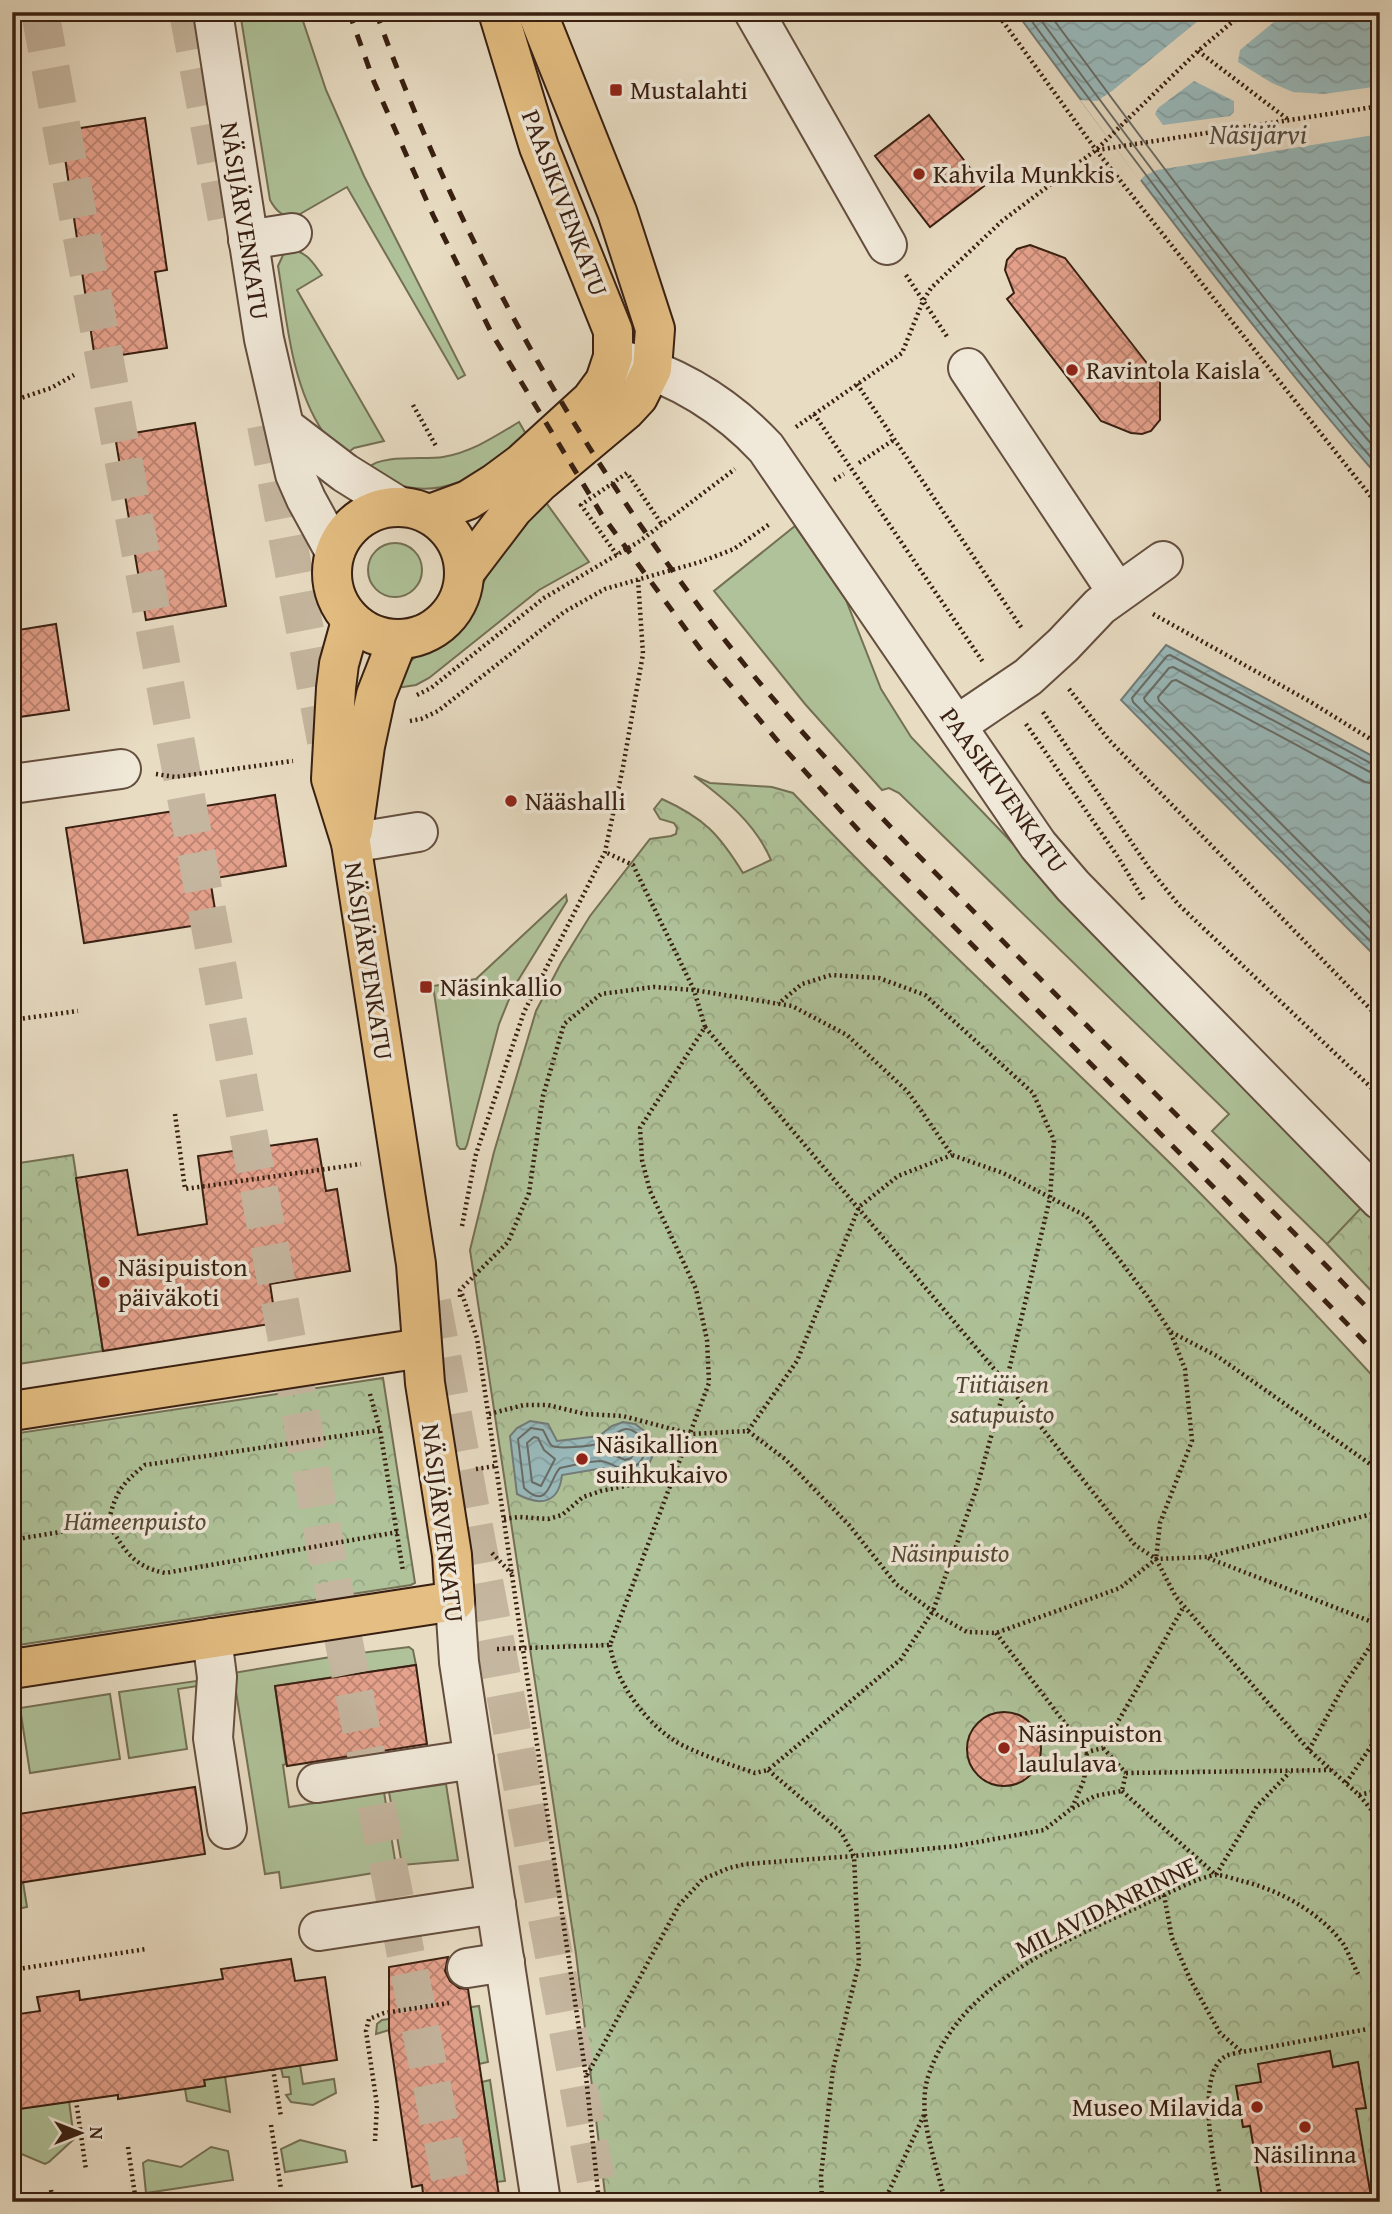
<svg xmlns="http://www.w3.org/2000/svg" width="1392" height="2214" viewBox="0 0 1392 2214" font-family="'Gentium Book Plus',serif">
<defs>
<pattern id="forest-crowns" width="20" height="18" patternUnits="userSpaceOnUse" patternTransform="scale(1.75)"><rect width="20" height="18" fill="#afc299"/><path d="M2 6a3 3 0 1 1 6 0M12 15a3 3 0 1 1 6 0" fill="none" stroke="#97a683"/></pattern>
<pattern id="water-waves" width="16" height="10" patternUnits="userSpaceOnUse" patternTransform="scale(1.75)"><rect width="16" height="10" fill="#99babc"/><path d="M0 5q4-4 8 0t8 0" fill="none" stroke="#859fa1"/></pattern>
<pattern id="building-cross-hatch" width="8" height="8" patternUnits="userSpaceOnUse" patternTransform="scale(1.75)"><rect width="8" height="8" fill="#e5a18c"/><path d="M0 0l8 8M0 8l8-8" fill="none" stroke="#bb8371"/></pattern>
</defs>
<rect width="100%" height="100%" fill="#e8dcc3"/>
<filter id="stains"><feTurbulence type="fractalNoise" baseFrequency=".00286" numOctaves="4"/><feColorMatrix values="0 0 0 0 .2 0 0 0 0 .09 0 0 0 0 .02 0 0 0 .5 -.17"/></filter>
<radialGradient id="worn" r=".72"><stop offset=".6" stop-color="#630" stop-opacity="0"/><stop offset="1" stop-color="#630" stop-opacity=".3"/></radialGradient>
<!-- grass -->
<g fill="#afc299" stroke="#747055" stroke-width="2">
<path d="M240,12H300L326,90L364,176L465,375L458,379L347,187L293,218C281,215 276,211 270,200Z"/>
<path d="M292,250C307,252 313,263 322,275L297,290L384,441L354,448L345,455C338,448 329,441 323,432C291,384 287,321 278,266L283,255Z"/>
<path d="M519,422L530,441C488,468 444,504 391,482C383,479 375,472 368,468C381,454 424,460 443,457C472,452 494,437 519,422Z"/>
<path d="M542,497L589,562L539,590L429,678L416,685L390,689L399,673L413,659L443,641L459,627L474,603L501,545Z"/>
<path d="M795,526L846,600L881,689L911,737L1380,1228V1300L1327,1244L1212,1131L1229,1114L899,793L889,788L882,790L805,704L714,591Z"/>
<circle cx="395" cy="570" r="27"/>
<path d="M566,895L567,901L514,987L499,1024L467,1145L465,1149H460L457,1145L433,986L476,979Z"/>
<path d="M409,1647L413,1650L416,1665L356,1674L352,1654Z"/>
<path d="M331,1657L334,1677L275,1686L286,1764L283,1765L289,1807L334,1800L342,1795L384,1792L396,1866L392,1870L281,1888L279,1872L265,1874L233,1673Z"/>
<path d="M203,1680L204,1685L178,1689L187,1749L129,1758L119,1692Z"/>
<path d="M110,1694L120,1759L30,1773L20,1708Z"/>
<path d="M12,1725L20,1774L15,1776L20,1814L12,1815Z"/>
<path d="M446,1784L458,1860L402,1865L389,1792Z"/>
<path d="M23,1882L27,1907L12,1910V1884Z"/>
<path d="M479,2006L488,2062L479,2064L389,2030L376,2034L377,2024L382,2020Z"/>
<path d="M300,2065L303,2084L334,2079L336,2093L313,2105L291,2102L286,2095L291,2094L289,2077H283L281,2068Z"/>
<path d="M225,2076L230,2112L187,2101L185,2089L205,2086L204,2079Z"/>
<path d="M490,2080L505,2181L497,2182L482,2082Z"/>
<path d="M69,2101L74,2139L49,2162L45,2164L12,2150V2114L18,2113L17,2109Z"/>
<path d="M300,2140L345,2151L347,2162L285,2172L281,2149Z"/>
<path d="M211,2147L228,2151L233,2180L146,2193L143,2163L148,2160L181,2167Z"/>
</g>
<!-- forest -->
<g fill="url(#forest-crowns)" stroke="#747055" stroke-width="2">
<path d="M694,776L710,783L772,787L793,793C917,924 1051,1046 1179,1172C1248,1241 1314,1312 1380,1384V2202H606L576,1954L470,1250L494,1152L536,1011L561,963L590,916L650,839L671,836L676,834L677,828L674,823L660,819L654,809L662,799C704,818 719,834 743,873L771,860C755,823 726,800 694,776Z"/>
<path d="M73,1155L103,1351L12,1365V1164Z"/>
<path d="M1380,1188V1300L1327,1244Z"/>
<path d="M383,1378L415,1583L411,1585L12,1646V1434Z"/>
</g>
<!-- water -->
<g fill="url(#water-waves)" stroke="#727c78" stroke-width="2">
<path d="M1016,12H1380V479C1251,329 1133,171 1016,12Z"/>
<path d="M1166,645L1380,760V961L1121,700Z"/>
<path d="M530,1421L548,1424L557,1441L599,1436L612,1426L623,1422L635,1424L650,1435L654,1453L649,1464L638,1472L627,1476L615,1474L603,1468L562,1475C559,1503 541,1507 517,1494L510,1436L517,1428Z"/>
</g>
<!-- pier -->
<path fill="#e8dcc3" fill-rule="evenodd" d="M1209,12H1286L1240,50L1238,62L1272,83L1293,92L1324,94L1380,86V134L1157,170L1144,176L1140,181L1080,100L1097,101L1112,91ZM1194,81L1234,101V112L1230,116L1163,125L1155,114L1158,108Z"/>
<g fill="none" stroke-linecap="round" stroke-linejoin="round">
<!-- shore -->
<g stroke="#686c66" stroke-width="2">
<path d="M1025,12C1139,167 1254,322 1380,468"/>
<path d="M1035,12C1146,163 1257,313 1380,454"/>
<path d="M1048,12C1155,157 1262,302 1380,438"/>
<path d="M1380,766L1374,765L1170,655L1167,656L1132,698L1133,702L1380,951"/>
<path d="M1380,774L1370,772L1173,667L1169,668L1144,698L1145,701L1380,938"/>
<path d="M1380,785L1365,782L1176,680L1172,681L1158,697L1159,701L1380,923"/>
<path d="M531,1428L543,1430C546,1435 548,1441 551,1445C556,1450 593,1446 600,1443C617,1437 623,1417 643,1439C649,1454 640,1471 621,1468C614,1467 608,1461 600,1461C587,1462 573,1465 560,1468C550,1477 549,1512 524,1488L518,1439Z"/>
<path d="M534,1437L538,1438L544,1450L555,1459L541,1486L532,1482L527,1443Z"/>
<path d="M625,1438L636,1443L637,1450L631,1458L625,1460L609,1453V1448Z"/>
</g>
</g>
<!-- building -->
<g fill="url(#building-cross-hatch)" stroke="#381f11" stroke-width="2">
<path d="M929,115L984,186L930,227L875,156Z"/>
<path d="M145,118L167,270L155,272L167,348L95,359L61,131Z"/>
<path d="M1030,245L1065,258L1160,380V420L1151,431L1142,434L1131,433L1101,421L1007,299L1014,293L1005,270L1007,260L1017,249Z"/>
<path d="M195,423L226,606L146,620L115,436Z"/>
<path d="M56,624L69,710L12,718V631Z"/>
<path d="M275,795L286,866L210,879L217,922L84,943L66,828Z"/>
<path d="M317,1139L326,1191L337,1189L350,1271L270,1284L276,1323L103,1351L76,1178L127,1170L138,1235L207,1224L198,1156Z"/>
<path d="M416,1665L427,1744L287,1766L275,1686Z"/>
<circle cx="1004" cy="1749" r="37"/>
<path d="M195,1787L205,1854L12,1884V1815Z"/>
<path d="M448,1957L445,1971L450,1981L459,1988L468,1989L500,2202H424L422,2185L412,2187L389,2032V1967Z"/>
<path d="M291,1959L295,1981L325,1977L337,2060L204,2080L205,2086L118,2099V2095L12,2110V2015L40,2011L37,1997L79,1991L80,2000L223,1979L221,1969Z"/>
<path d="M1330,2051L1333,2067L1358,2062L1366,2108L1356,2109L1372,2202H1263L1250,2126L1243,2127L1236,2086L1261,2082L1258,2064Z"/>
</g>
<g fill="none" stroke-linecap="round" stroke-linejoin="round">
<!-- highway-tunnel -->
<g stroke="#c5b69f" stroke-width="38" stroke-dasharray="38 19" stroke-linecap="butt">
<path d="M40,12L332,1582L455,2202"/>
<path d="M188,12L230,236"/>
<path d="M266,425L326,741"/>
<path d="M432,1302L600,2202"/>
</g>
<!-- minor casing -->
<g stroke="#644e3e" stroke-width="42">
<g id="minor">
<path d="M213,12L264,339L295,474L306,499L335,552"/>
<path d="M754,12L887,245"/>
<path d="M248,240L292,233"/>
<path d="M622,360C677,376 727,406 766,448L1038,845L1073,886L1380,1200"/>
<path d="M968,368L1117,592"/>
<path d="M286,428L345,473L398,506"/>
<path d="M957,725L1028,677L1063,645L1100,606L1163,561"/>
<path d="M12,784L121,769"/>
<path d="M351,843L418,832"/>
<path d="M455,1601L459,1662L541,2202"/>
<path d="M212,1638L217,1677L213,1738L227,1829"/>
<path d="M317,1783L474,1759"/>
<path d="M319,1931L496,1904"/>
<path d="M467,1968L505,1962"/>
</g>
</g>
<!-- major casing -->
<g stroke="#381f11" stroke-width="42">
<g id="major">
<circle cx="398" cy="573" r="66"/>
<path d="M430,514L468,500L495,483L522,463L591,400L605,381L613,357V331L539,147L498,12"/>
<path d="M465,572L513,509L539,483L625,411L638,397L652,369L655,329L644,295L617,212L537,12"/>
<path d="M353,831L365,746L376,695L398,639"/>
<path d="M12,1411L422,1348"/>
<path d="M12,1669L455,1601L452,1555L425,1383L416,1264L351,843L331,779L336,688L339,664L351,621"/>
</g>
</g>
<!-- path -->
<g stroke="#381f11" stroke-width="4.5" stroke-dasharray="2 3.5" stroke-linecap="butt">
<path d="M996,12L1096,150L1380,508"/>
<path d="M1198,51L1290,121"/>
<path d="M1097,150L1380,106"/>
<path d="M906,275L948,338"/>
<path d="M857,384L1023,630"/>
<path d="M12,401L51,388L74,375"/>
<path d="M413,405L436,446"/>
<path d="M814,414L983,662"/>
<path d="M796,427L902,353L923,301L931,288L1002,221L1096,150L1198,51L1244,12"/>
<path d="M859,463L895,439"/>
<path d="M834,480L844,474"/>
<path d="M617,555L581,505L627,473L661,523"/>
<path d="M1153,614L1309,701L1380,745"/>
<path d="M1069,689L1109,740L1380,1019"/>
<path d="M417,695L431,688L544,598L640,541L735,469"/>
<path d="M1043,712L1149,868L1178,904L1380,1096"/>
<path d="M410,721L421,719L438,711L564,612L605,589L700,562L734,549L771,523"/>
<path d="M1026,724L1118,857L1144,900"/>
<path d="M156,774L175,777L293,761"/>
<path d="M12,1020L78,1011"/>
<path d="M705,1027L1006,1383L1135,1545L1156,1559L1176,1597L1309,1750L1359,1795L1380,1820"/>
<path d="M175,1114L185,1189L361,1164"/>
<path d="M462,1226L476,1154L524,1012L605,852L623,767L643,654L638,579"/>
<path d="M462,1294L477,1338L586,2076L599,2202"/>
<path d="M460,1297V1290L508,1242L529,1193L543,1096L564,1024L601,994L654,987L694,990L792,1006L847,1035L908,1092L952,1155L1003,1173L1086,1216L1147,1296L1170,1331L1185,1369L1192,1441L1160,1523L1156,1559"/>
<path d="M1171,1332L1217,1356L1380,1471"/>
<path d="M370,1394L380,1430L403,1571"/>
<path d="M489,1414L524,1405H548L585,1414L623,1416L691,1434L748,1431L797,1361L859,1207L898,1176L952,1155"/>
<path d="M380,1430L145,1465C120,1485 115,1494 108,1524C126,1551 132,1566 165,1573L398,1532"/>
<path d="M748,1431L785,1459L849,1525L896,1584L939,1616L967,1632L996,1633L1120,1588L1156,1559L1207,1557L1380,1512"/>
<path d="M476,1469L496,1466"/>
<path d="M504,1519L519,1517L548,1519L562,1515L583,1497L601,1491L644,1482L659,1476L672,1479"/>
<path d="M12,1540L108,1524"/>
<path d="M492,1553L512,1574"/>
<path d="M1208,1558L1380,1625"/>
<path d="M996,1633L1087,1752L1103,1748L1184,1606"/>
<path d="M610,1645C615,1681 644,1721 675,1741C692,1752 734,1766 755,1773L768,1770L901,1659L933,1611L977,1487L1006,1383L1050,1198L1054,1140L1033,1093L925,995L879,978L831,975L802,984L778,1004"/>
<path d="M497,1649L610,1645L709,1383L707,1340L696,1289L650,1191L642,1160L640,1128L705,1027L694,990L633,865L605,852"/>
<path d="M1103,1748L1126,1773"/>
<path d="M1309,1750L1344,1685L1380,1632"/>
<path d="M768,1770L841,1832L854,1856L859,1963L833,2069L821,2176L822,2202"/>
<path d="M1346,1783L1380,1733"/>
<path d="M1122,1791L1216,1875L1257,1806L1290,1772"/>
<path d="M1359,1795L1380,1790"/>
<path d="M1072,1808L1084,1780L1087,1752"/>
<path d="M1164,1895L1172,1938L1191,1981L1220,2033L1242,2052L1368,2029"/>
<path d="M12,1970L146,1949"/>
<path d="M273,2069L281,2117"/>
<path d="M587,2075L679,1905L703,1879L729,1868L746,1864L854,1856L956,1846L1044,1830L1071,1809L1095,1796L1122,1791L1126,1773L1331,1770"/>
<path d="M76,2100L86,2170"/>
<path d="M271,2125L281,2189"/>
<path d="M375,2141L377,2105L366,2031L369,2019L384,2013L449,2003"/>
<path d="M128,2147L136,2202"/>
<path d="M51,2190L53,2202"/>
<path d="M884,2202L924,2115"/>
<path d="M945,2202C937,2163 916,2116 928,2077C958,1983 1065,1941 1147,1903C1163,1896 1200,1876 1216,1875C1224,1875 1234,1879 1242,1881C1280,1890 1321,1913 1344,1945C1349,1954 1353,1964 1358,1974"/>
<path d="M1221,2202C1216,2172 1193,2074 1226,2056C1230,2054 1237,2053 1241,2052"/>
</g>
<!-- minor -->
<use href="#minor" stroke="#f0e8d8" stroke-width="38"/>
<!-- major -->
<use href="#major" stroke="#e4be82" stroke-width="38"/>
<!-- rail -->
<g stroke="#381f11" stroke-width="5" stroke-dasharray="12 12" stroke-linecap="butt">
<path d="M349,12L374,82L433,215L492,334L602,515L704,654L781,745L861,833L1279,1253L1380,1358"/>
<path d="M376,12C457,237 577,451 724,639C802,738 891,828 979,917C1112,1052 1248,1184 1380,1321"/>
</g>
</g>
<!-- markers -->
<g fill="#8f2418" stroke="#f0e8d8" stroke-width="2.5">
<rect x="609" y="83" width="14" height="14" rx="3.5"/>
<circle cx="919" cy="174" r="7"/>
<circle cx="1072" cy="370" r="7"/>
<circle cx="511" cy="801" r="7"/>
<rect x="419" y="980" width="14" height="14" rx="3.5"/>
<circle cx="104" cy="1282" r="7"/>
<circle cx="582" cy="1459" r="7"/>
<circle cx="1004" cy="1748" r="7"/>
<circle cx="1257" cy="2107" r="7"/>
<circle cx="1305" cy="2127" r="7"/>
</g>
<g text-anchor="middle" stroke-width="7" stroke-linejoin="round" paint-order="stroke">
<!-- poi labels -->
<g font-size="26" fill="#381f11" stroke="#f0e8d8" text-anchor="start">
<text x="630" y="99">Mustalahti</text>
<text x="933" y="183">Kahvila Munkkis</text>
<text x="1086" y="379">Ravintola Kaisla</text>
<text x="525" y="810">Nääshalli</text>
<text x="440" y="996">Näsinkallio</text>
<text x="118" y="1276">Näsipuiston<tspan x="118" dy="30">päiväkoti</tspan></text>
<text x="596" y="1453">Näsikallion<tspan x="596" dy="30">suihkukaivo</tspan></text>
<text x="1018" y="1742">Näsinpuiston<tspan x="1018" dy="30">laululava</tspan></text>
<text x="1243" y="2116" text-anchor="end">Museo Milavida</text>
<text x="1305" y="2163" text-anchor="middle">Näsilinna</text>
</g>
<!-- street labels -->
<g font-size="26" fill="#381f11" stroke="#f0e8d8">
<text transform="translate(565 203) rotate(69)" y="9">PAASIKIVENKATU</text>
<text transform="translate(245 221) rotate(81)" y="9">NÄSIJÄRVENKATU</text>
<text transform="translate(1004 790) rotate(54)" y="9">PAASIKIVENKATU</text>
<text transform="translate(369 961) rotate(81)" y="9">NÄSIJÄRVENKATU</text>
<text transform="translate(443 1523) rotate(83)" y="9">NÄSIJÄRVENKATU</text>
<text transform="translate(1106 1907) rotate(-26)" y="9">MILAVIDANRINNE</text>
</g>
<!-- park labels -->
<g font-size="26" font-style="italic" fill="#564833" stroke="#f0e8d8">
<text x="1002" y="1393">Tiitiäisen<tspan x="1002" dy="30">satupuisto</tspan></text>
<text x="135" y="1530">Hämeenpuisto</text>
<text x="950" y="1562">Näsinpuisto</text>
</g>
<!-- water labels -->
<g font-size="28" font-style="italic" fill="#554e44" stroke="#f0e8d8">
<text x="1258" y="144">Näsijärvi</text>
</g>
</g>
<!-- margin -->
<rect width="1392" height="2214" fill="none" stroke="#e8dcc3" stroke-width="42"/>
<rect x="14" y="14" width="1364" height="2186" fill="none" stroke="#381f11" stroke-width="3.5"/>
<rect x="21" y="21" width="1350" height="2172" fill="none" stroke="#381f11" stroke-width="2"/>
<!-- north arrow -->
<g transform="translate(80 2133) rotate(90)" stroke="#f0e8d8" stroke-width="5" paint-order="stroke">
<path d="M0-5L12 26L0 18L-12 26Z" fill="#381f11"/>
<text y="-10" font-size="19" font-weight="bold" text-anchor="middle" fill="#381f11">N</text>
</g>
<rect width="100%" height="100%" filter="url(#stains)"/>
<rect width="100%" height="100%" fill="url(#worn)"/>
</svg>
